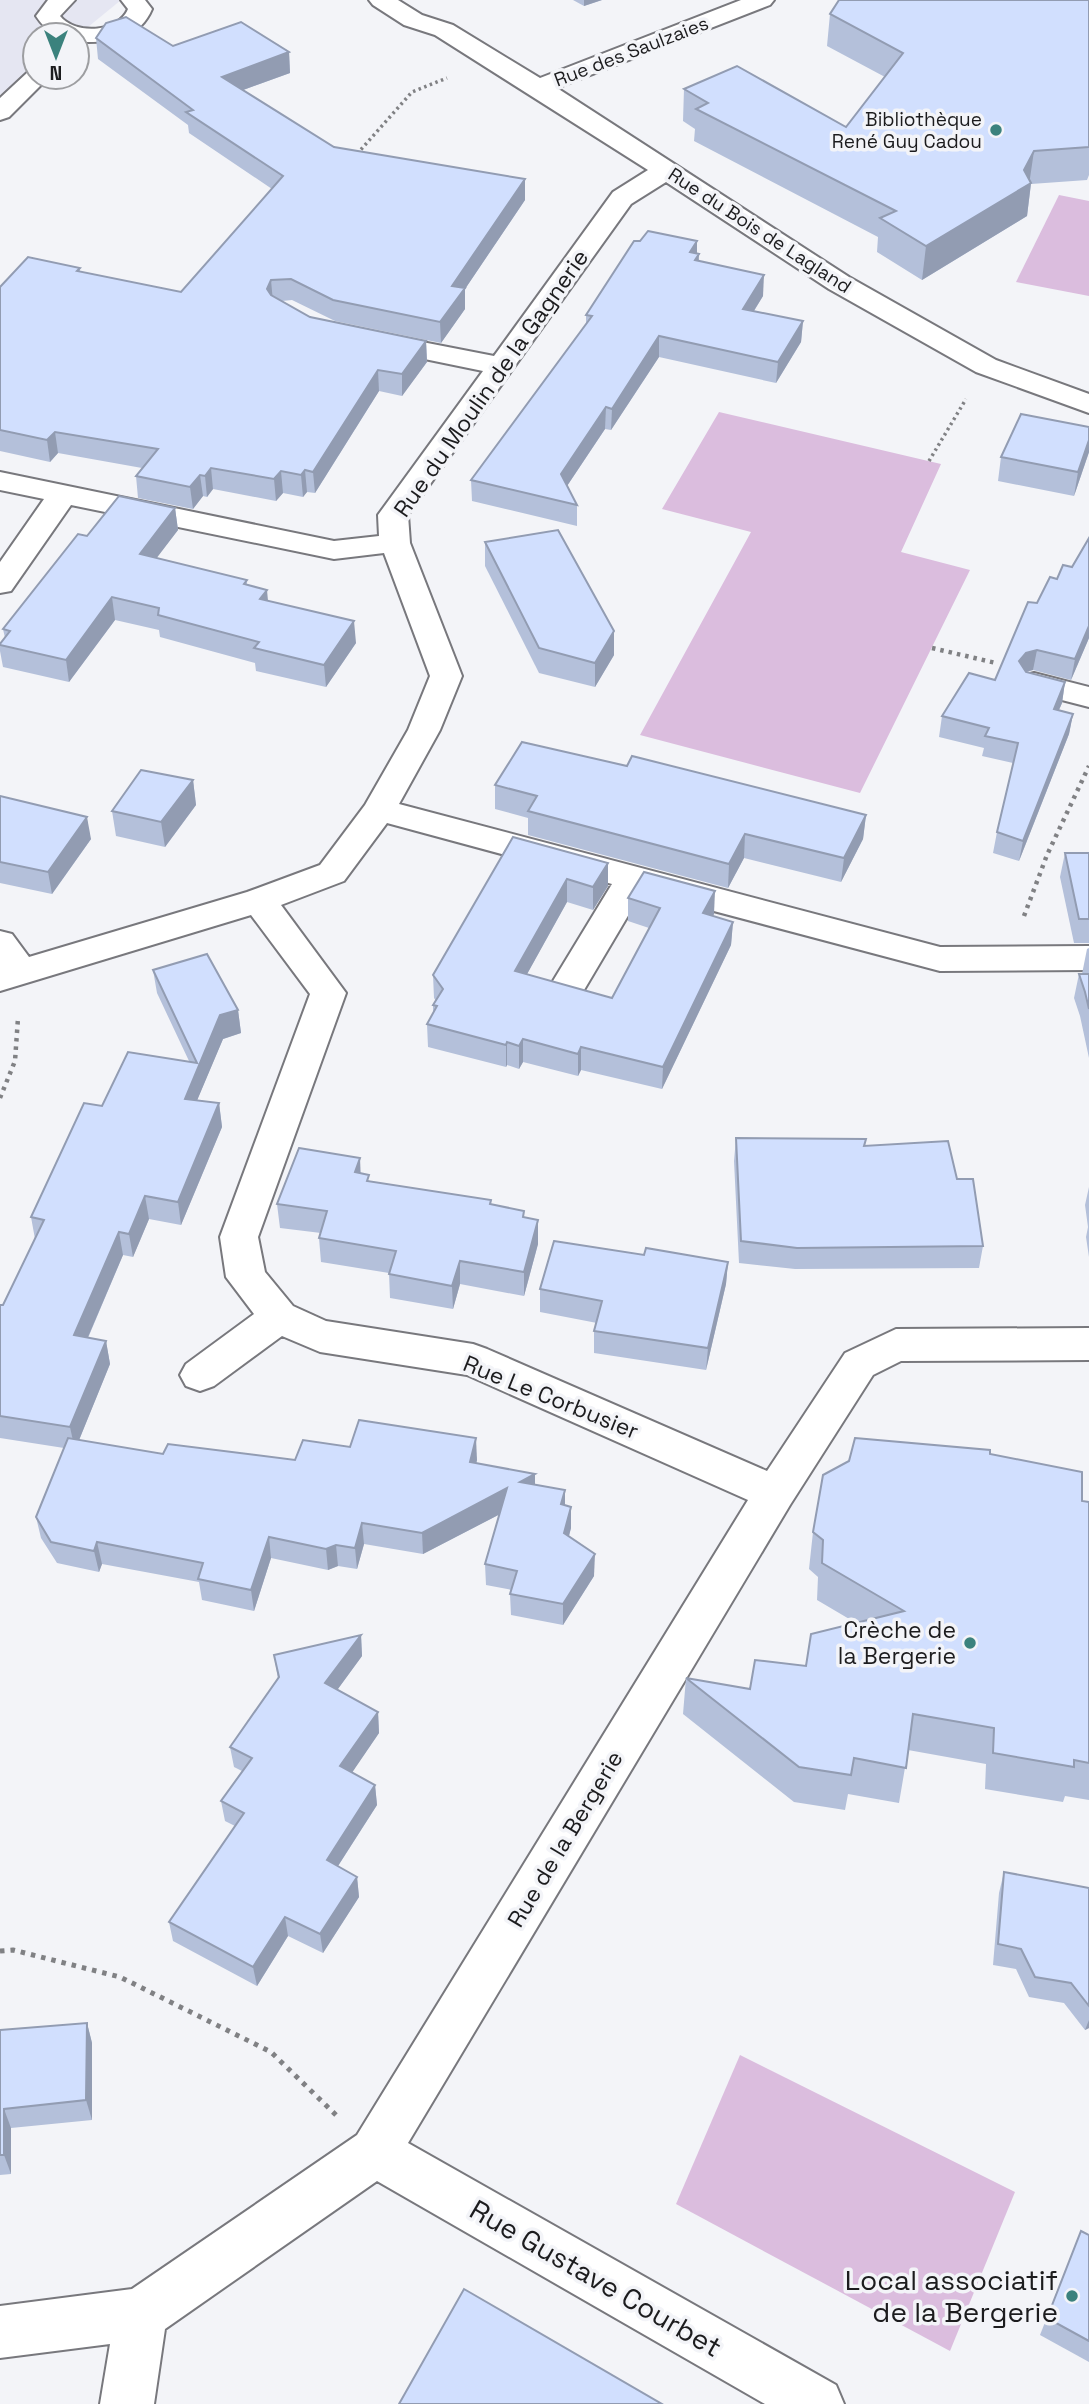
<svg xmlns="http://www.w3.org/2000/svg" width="1089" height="2404" viewBox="0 0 1089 2404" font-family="'Space Grotesk',sans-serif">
<rect width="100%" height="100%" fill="#f3f4f8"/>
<!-- built -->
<path fill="#e5e6f2" d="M0,0H121L77,36L35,35V71L0,95Z"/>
<!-- green -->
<g fill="#dbbdde">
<path d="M1059,195L1089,201V296L1016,282Z"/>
<path d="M719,412L941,464L901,552L970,570L860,793L640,735L751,532L662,509Z"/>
<path d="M740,2055L1015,2192L950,2351L676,2204Z"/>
</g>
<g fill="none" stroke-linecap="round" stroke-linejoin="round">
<!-- minor casing -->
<g stroke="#78787d" stroke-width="4">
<g id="minor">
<path d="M48,0H75L60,16C75,35 118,33 128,9L121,0H145L152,9C140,38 111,43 82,42L77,41V35C56,35 48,34 36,16Z"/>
<path d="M369,0H398L422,15L453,25L540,78L741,0H774L770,5L557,88L849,277L996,360L1089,394V413L976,372L829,289L666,182L631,204L408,515L410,543L462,676L440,730L399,804L940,947L1089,946V970L940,971L642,892L584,990L571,994L558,990L553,981L612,884L387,823L344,881L281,905L346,993L258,1237L265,1272L293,1306L326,1321L473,1344L487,1349L767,1471L845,1353L896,1329L1089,1328V1360L901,1361L873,1375L790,1505L408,2143L836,2385L844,2404H765L377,2181L165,2329L154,2404H100L110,2344L0,2358V2306L132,2289L357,2135L748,1500L467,1375L320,1352L282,1336L214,1386L200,1391L186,1386L180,1375L186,1364L254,1314L226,1277L220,1237L310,994L251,915L0,991V931L12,934L29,957L247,892L320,865L365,805L408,730L430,676L384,553L334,559L71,505L11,591L0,593V562L44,499L0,490V472L334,541L379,536L378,515L483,371L366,347L362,341L366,335L376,333L494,356L613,192L648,170L435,35L404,25L373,5Z"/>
<path d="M35,70V77H49L9,117L0,120V98L28,72Z"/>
<path d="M1034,673L1089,687V707L1023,690L1018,683L1023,676Z"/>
</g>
</g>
<!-- path-far2 -->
<g stroke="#808184" stroke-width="3.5" stroke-dasharray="2.5 3.5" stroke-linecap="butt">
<path d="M357,154L412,92L447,78"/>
<path d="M929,461L966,399"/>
</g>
<!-- path-far1 -->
<g stroke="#808184" stroke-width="4.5" stroke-dasharray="3.5 5" stroke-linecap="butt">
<path d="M932,648L996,663"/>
<path d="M1024,916L1047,855L1089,766"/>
<path d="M0,1098L15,1061L18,1018"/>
</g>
<!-- path -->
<path stroke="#808184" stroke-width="5" stroke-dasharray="4.5 6" stroke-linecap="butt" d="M0,1951L13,1950L120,1977L271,2052L336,2115"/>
<!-- minor -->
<use href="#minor" fill="#fff" fill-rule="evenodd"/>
</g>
<!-- wall -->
<g fill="#b4c0da">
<path d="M573,0H602L584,6Z"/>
<path d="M1089,0V175L1087,180L1031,184L1027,216L922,280L877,252L878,237L694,141L695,129L683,121L684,89L846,127L885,77L827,46L830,14Z"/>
<path d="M96,38L173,46L289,52L290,73L243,90L334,147L525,200L465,289V309L441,343L335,321L292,300L282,301L310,317L426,341L427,362L402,396L379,391L315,493L307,492L303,497L283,493L276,501L213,489L207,497L203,496L193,509L138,498L136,476L142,468L58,453L50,462L0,451V287L80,268V272L181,292L272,189L189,133L188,125L98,59Z"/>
<path d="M697,254L699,261L763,296L754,311L803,321L801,342L776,383L659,357L611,430L605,429L567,486L577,505V526L472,501L471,480L586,325V315Z"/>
<path d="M1089,427V452L1074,496L998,481L1001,457Z"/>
<path d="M175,508L178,530L156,558L247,580V585L268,601L356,643L326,687L256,671L255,663L160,637L159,630L115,620L69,682L3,667L0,651V644L5,638L3,629L87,536Z"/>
<path d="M1089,538V638L1071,680L1033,670L1026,672L1065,682L1062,703L1059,710L1073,714L1069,734L1019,861L993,853L997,832L1013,763L982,756L984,748L939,737L942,716L995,680L1037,603L1072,567Z"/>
<path d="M485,542L614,631V655L595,687L539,673L485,566Z"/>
<path d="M627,766L866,815L863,839L841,882L744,858L728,888L528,835V818L495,809V785Z"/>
<path d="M193,780L196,805L165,847L116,836L112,811Z"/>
<path d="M0,796L91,839L52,894L0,883Z"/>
<path d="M513,837L608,863V886L593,910L567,902L527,974L612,998L649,928L628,921V898L714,914L712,916L733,922L731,945L662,1089L581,1070L578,1076L523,1062L519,1069L507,1065L506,1067L428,1047L427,1024L433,1013V1005L436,1001L434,998L433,975Z"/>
<path d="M1065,853H1089V943H1074L1060,877Z"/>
<path d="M1089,948V1058L1080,1016L1074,998L1079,974H1082L1087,949Z"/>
<path d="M153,970L238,1010L241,1033L223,1039L197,1100L219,1103L222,1127L181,1225L149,1219L133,1257L123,1255L88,1338L106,1341L110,1364L79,1440L163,1454L295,1460L350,1447L477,1460L476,1463L535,1474V1484L565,1505L571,1528L569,1536L594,1576L563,1625L511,1615L510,1594L512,1590L486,1585L485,1564L500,1514L423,1554L364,1544L357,1569L338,1566L328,1570L271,1558L254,1611L202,1600L199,1582L102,1564L99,1572L57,1563L41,1538L36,1517L64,1448L0,1438V1305H3L35,1239L31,1217L102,1106L189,1061L157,993Z"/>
<path d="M736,1138L866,1139L865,1145L957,1179L983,1246L979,1268L795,1269L739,1263L734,1161Z"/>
<path d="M361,1173L370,1182L491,1200V1204L524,1217L538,1220V1244L524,1296L460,1284L453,1309L390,1298L389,1273L321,1262L319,1238L321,1233L280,1228L277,1204Z"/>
<path d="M1089,1187V1257L1086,1237L1088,1227L1085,1205Z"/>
<path d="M644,1255L728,1262L726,1284L706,1370L594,1353V1331L597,1323L540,1312V1289Z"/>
<path d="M990,1454L1082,1501L1089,1502V1800L1065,1796L1063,1802L985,1789L986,1764L908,1750L899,1803L848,1794L845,1810L794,1802L683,1714L686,1678L750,1689L806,1666L856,1623L817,1600L818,1577L809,1569L813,1532Z"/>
<path d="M361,1635L362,1656L337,1690L378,1712L379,1733L352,1772L375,1785L377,1805L338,1866L357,1877L359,1897L323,1953L288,1936L257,1986L173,1941L169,1922L235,1826L225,1821L221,1801L242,1771L234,1767L230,1747L278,1679L274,1655Z"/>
<path d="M1004,1872L1089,1888V2028L1085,2030L1064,2003L1029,1997L1016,1969L993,1965L999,1893Z"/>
<path d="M87,2023L92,2043V2120L11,2128V2174L0,2175V2030Z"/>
<path d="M1081,2231L1089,2235V2362L1040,2335Z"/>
</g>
<!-- shaded-wall -->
<g fill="#929cb2">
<path d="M584,0H602L584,6Z"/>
<path d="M289,52L290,73L224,97L222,77Z"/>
<path d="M1034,151L1029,185L1031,183L1027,216L922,280L926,246L1024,170Z"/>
<path d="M525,179V200L465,289V309L441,343L440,322L452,286Z"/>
<path d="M697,241V257L699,254L698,275L690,252Z"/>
<path d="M764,275L763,296L742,330L743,309Z"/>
<path d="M271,280L273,302L267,289Z"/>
<path d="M803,321L801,342L776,383L778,362Z"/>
<path d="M659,336V357L611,430L612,409Z"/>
<path d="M426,341L427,362L402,396V374Z"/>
<path d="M378,370L379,391L315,493L313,472Z"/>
<path d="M606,407L605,429L561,495V474Z"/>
<path d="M55,432L58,453L50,462L47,440Z"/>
<path d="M1089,440V452L1074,496L1078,472Z"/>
<path d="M211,468L213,489L207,497L205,476Z"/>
<path d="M305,470L307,492L303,497L301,475Z"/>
<path d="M281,471L283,493L276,501L274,479Z"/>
<path d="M200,475L203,496L193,509L190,487Z"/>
<path d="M175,508L178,530L143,576L140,554Z"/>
<path d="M267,590L269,612L260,599Z"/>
<path d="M112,597L115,620L69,682L66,660Z"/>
<path d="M354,621L356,643L326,687L324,665Z"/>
<path d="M1089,626V638L1071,680L1075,659Z"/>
<path d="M614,631V655L595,687V663Z"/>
<path d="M1037,650L1033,670L1022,673L1019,661L1026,653Z"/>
<path d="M1065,682L1062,703L1050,730L1054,709Z"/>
<path d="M1073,714L1069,734L1019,861L1023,841Z"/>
<path d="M193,780L196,805L165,847L161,822Z"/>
<path d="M866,815L863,839L841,882L844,858Z"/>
<path d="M87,817L91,839L52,894L48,872Z"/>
<path d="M745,834L744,858L728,888L729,864Z"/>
<path d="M608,863V886L593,910V887Z"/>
<path d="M567,879V902L516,994L515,971Z"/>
<path d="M715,891L714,914L702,936L703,913Z"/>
<path d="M733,922L731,945L662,1089L663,1067Z"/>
<path d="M238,1010L241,1033L223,1039L188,1122L185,1099L220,1015Z"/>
<path d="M523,1039V1062L519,1069V1046Z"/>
<path d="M507,1042V1065L506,1067V1045Z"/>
<path d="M581,1047V1070L578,1076V1054Z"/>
<path d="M219,1103L222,1127L181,1225L178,1202Z"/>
<path d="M360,1158L361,1182L355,1172Z"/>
<path d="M145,1196L149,1219L133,1257L129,1234Z"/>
<path d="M538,1220V1244L524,1296V1272Z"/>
<path d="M119,1232L123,1255L79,1358L74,1335Z"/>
<path d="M460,1261V1284L453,1309L452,1286Z"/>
<path d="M728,1262L726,1284L706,1370L708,1348Z"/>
<path d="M106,1341L110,1364L75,1450L70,1427Z"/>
<path d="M476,1438L477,1460L471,1483L470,1462Z"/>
<path d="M535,1474V1495L520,1482Z"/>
<path d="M507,1488L508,1510L423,1554L422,1533Z"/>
<path d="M565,1490V1511L561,1504Z"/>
<path d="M571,1507V1528L564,1554V1533Z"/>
<path d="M362,1523L364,1544L357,1569L355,1548Z"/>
<path d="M269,1537L271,1558L254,1611L251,1590Z"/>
<path d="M97,1542L102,1564L99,1572L94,1551Z"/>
<path d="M336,1545L338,1566L328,1570L326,1549Z"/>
<path d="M595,1554L594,1576L563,1625V1604Z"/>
<path d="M361,1635L362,1656L327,1704L325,1683Z"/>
<path d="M378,1712L379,1733L343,1786L340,1766Z"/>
<path d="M375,1785L377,1805L329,1880L327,1860Z"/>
<path d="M357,1877L359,1897L323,1953L320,1934Z"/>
<path d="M285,1917L288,1936L257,1986L253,1967Z"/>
<path d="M1089,2020V2028L1085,2030Z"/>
<path d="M87,2023L92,2043V2120L86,2100Z"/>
<path d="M4,2109L11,2128V2174L4,2155Z"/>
</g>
<!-- building -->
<g fill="#d1dffe" stroke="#929cb2" stroke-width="2">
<path d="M839,0H1089V147L1034,151L1024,170L1031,183L926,246L880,218L896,211L696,109L708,103L684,89L737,66L846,127L903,53L830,14Z"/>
<path d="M126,17L173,46L241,22L289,52L222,77L334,147L525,179L452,286L465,288L440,322L333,300L291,279L271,280L267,289L271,295L310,317L426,341L402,374L378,370L313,472L305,470L301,475L281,471L274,479L211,468L205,476L200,475L190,487L136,476L158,449L55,432L47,440L0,430V287L28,257L80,268L77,271L181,292L283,176L186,112L193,110L96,38L106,23Z"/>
<path d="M648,231L697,241L690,252L699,254L695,260L764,275L743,309L803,321L778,362L659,336L612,409L606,407L561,474L577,505L471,480L592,316L586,315L634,241H640Z"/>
<path d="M1021,414L1089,427V440L1078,472L1001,457Z"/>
<path d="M119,496L175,508L140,554L247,580L244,584L267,590L260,599L354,621L324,665L254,648L259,642L158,615L159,608L112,597L66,660L0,645V644L10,631L3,629L78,534L87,536Z"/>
<path d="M558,530L614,631L595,663L539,648L485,542Z"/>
<path d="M1089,538V626L1075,659L1037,650L1026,653L1019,661L1026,672L1065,682L1054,709L1073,714L1023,841L997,832L1018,743L985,736L989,728L942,716L969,673L995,680L1028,602L1037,603L1050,577L1057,579L1063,565L1072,567Z"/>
<path d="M522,742L627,766L632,756L866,815L844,858L745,834L729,864L528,811L537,796L495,785Z"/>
<path d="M141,770L193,780L161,822L112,811Z"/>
<path d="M0,796L87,817L48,872L0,862Z"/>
<path d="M513,837L608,863L593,887L567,879L515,971L612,998L660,908L628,898L644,872L715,891L703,913L733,922L663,1067L581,1047L578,1054L523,1039L519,1046L507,1042L506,1045L427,1024L437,1006L433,1005L443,989L433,975Z"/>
<path d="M1065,853H1089V919H1079Z"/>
<path d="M207,954L238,1010L220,1015L185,1099L219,1103L178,1202L145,1196L129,1234L119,1232L74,1335L106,1341L70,1427L0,1416V1305H3L44,1220L31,1217L84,1103L102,1106L128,1052L197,1063L153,970Z"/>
<path d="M1079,974H1089V1009L1085,992Z"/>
<path d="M736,1138L866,1139L864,1146L948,1141L957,1179H973L983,1246L797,1248L741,1241Z"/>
<path d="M299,1148L360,1158L355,1172L369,1175L367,1181L491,1200L490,1204L524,1211L523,1217L538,1220L524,1272L460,1261L452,1286L389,1274L396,1251L319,1238L327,1211L277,1204Z"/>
<path d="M554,1241L644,1255L646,1248L728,1262L708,1348L594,1331L602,1301L540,1289Z"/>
<path d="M359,1420L476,1438L470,1462L535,1474L520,1482L565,1490L561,1504L571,1507L564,1533L595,1554L563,1604L510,1594L517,1571L485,1564L507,1488L422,1533L362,1523L355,1548L336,1545L326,1549L269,1537L251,1590L198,1579L203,1563L97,1542L94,1551L51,1542L36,1517L68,1438L163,1454L168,1444L295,1460L303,1440L350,1447Z"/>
<path d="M855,1438L990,1450V1454L1082,1472V1501L1089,1502V1763L1074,1760V1767L993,1753L994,1728L913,1714L906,1768L854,1758L851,1775L799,1767L686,1678L750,1689L755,1660L806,1666L811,1634L904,1611L822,1563L823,1540L813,1532L823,1475L849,1461Z"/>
<path d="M361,1635L325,1683L378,1712L340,1766L375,1785L327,1860L357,1877L320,1934L285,1917L253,1967L169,1922L244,1813L221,1801L252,1758L230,1747L279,1677L274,1655Z"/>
<path d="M1004,1872L1089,1888V2006L1071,1983L1035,1977L1021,1949L998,1944Z"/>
<path d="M87,2023L86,2100L4,2109V2155H0V2030Z"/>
<path d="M1081,2231L1089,2235V2341L1047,2318Z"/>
<path d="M464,2289L662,2404H399Z"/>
</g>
<!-- markers -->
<g fill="#3b827d" stroke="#f3f4f8" stroke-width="2.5">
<circle cx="996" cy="130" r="7"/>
<circle cx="970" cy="1643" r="7"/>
<circle cx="1072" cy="2296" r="7"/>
</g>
<g text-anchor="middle" stroke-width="7" stroke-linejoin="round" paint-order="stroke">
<!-- far-street labels -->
<g font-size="19" fill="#1c1c1e" stroke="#f3f4f8">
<text transform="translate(631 51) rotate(-21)" y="7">Rue des Saulzaies</text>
<text transform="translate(760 230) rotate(33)" y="7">Rue du Bois de Lagland</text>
</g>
<!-- far-poi labels -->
<g font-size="19" fill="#1c1c1e" stroke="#f3f4f8" text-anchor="end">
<text x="982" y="126">Bibliothèque<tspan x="982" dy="22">René Guy Cadou</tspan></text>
</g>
<!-- street labels -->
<g font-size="23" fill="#1c1c1e" stroke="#f3f4f8">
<text transform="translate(491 383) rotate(-55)" y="8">Rue du Moulin de la Gagnerie</text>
<text transform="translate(551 1397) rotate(22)" y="8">Rue Le Corbusier</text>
<text transform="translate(565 1839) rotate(-59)" y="8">Rue de la Bergerie</text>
</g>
<!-- poi labels -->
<g font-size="23" fill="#1c1c1e" stroke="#f3f4f8" text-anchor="end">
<text x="956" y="1638">Crèche de<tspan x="956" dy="26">la Bergerie</tspan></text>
</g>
<!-- near-street labels -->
<g font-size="28" fill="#1c1c1e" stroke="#f3f4f8">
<text transform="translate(596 2278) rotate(30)" y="10">Rue Gustave Courbet</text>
</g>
<!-- near-poi labels -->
<g font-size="28" fill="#1c1c1e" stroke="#f3f4f8" text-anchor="end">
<text x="1058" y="2290">Local associatif<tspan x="1058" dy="32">de la Bergerie</tspan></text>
</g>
</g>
<!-- north arrow -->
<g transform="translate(56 56) rotate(180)"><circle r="33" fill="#f3f4f8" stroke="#9d9ea1" stroke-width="2"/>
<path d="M0-5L12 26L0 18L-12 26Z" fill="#3b827d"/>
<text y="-10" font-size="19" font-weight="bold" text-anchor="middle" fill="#1c1c1e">N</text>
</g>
</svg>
